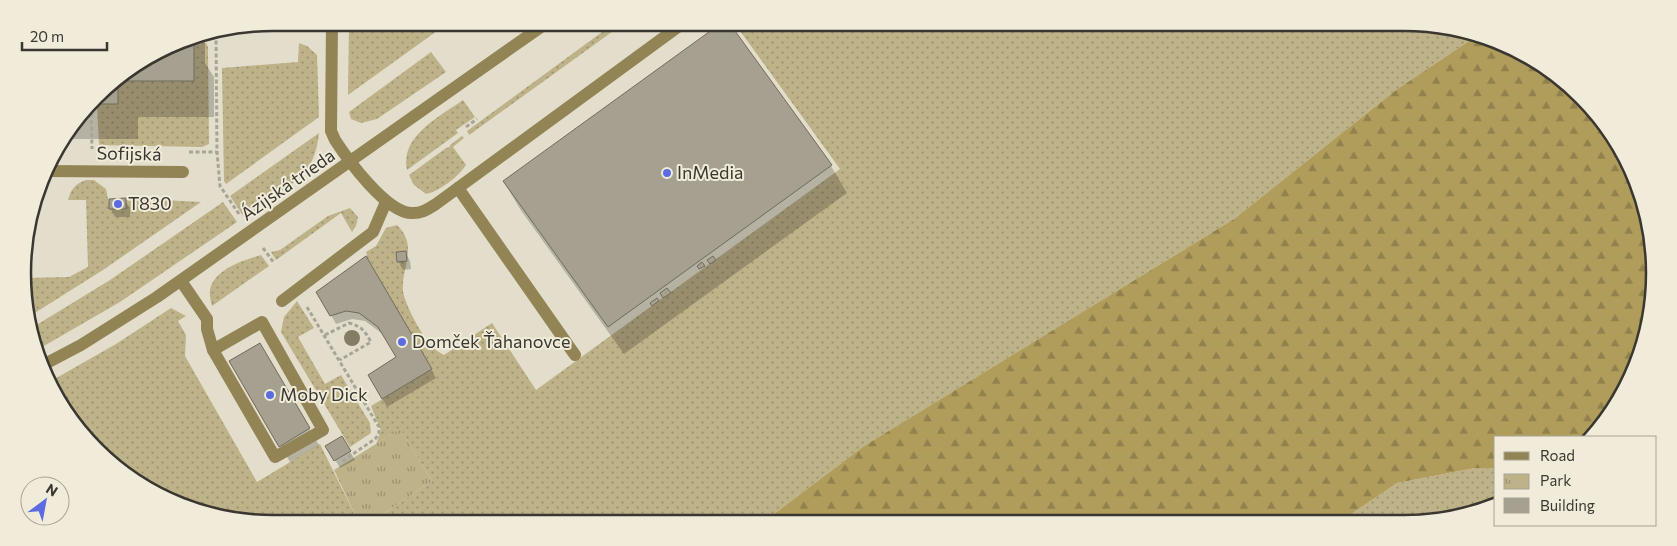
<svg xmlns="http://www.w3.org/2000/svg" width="1677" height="546" viewBox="0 0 1677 546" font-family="Commissioner,sans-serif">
<defs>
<pattern id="grass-dots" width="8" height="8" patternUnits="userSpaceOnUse" patternTransform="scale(1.25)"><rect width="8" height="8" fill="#beb289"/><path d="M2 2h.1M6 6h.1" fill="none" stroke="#9b9270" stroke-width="1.8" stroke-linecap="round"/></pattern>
<pattern id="forest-firs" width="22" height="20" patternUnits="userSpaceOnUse" patternTransform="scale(1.25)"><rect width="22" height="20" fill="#b19d5b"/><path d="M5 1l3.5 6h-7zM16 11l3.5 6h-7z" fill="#91814c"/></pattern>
<pattern id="park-tufts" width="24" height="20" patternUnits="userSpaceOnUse" patternTransform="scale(1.25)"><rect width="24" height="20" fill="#beb289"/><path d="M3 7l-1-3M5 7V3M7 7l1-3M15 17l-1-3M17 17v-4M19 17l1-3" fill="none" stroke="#9b9270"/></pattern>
</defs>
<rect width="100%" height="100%" fill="#e3decc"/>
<!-- grass -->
<g fill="url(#grass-dots)">
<path d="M349,23H448L348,95Z"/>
<path d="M613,24H623L469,135L467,131Z"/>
<path d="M735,24L1453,27L1475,37L1396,90L1234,219L864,446L766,520L376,519L432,481L400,429L376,444L381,431L371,406L432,369L366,256L367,255L366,252L376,246L386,228L397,225C419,246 401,268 403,291C404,303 423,338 432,346C435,350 440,353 444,355L492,323L536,390L840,169Z"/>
<path d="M194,40L206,43L208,47L209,144L202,147L99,145L97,104L118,81H194Z"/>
<path d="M299,43L307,46L317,55L319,117L226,184L224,181L222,68L298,62Z"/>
<path d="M431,52L446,72L377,119L361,123L351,119L349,112Z"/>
<path d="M463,100L475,117L456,130L458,133L407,170C400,136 439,117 463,100Z"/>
<path d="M319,133C318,143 315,157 309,166C300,182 261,205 244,217L230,196Z"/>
<path d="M462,136L464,138L453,147L466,165C458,177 440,191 426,194L414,185L409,175L446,148L450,147V145Z"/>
<path d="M86,180H94L106,189L110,209H125L126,198L201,202L103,270L30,316L27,278L69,277L88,267L86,200H68C71,189 75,184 86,180Z"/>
<path d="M223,202L237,222L120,302L37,350L31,338L30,329L110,280Z"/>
<path d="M350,208L358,217L356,226L352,232L341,213L276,260L271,252L280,250L328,216Z"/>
<path d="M261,255L269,266L212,306C211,301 209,295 210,290C214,269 244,260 261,255Z"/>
<path d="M297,301L314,328L298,337L325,384L341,375L370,423L371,433L350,447L281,332L284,317Z"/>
<path d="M171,308L186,316L178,321L186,335L185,356L257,482L320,444L357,519H224L134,481L65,412L51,381L116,344Z"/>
<path d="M1475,468H1496V503L1437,521H1341L1397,483Z"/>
</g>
<!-- forest -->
<path fill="url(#forest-firs)" d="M1475,37L1543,65L1612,134L1650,224V322L1621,398L1589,437H1496V468H1475L1397,483L1341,521L766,520L864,446L1234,219L1396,90Z"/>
<!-- park -->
<path fill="url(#park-tufts)" d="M400,429L432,481L376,519H357L334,470Z"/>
<!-- shadow -->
<g fill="#0003">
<path d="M729,24L831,166L847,193L624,354L520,209L504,182Z"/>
<path d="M205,36V63L214,77V117H138V139H66L108,85L177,41Z"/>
<path d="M125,200L130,208V217H115L111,209Z"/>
<path d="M405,252L410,261L411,269L403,270L398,261Z"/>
<path d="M365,258L436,378L387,407L369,375L398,357L384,335L365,321L352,319L336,324L318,292Z"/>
<path d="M260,345L319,445L290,462L231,361Z"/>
<path d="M342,438L355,460L340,468L327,446Z"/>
</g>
<!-- building -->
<g fill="#a5a08f" stroke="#706b5b">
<path d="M720,24H730L832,165L608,327L503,181Z"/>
<path d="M194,40V81H118V78L177,41Z"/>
<path d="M118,78V104H93L108,85Z"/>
<path d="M126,198V209H109V199Z"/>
<path d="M406,251L407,261L397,262L396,252Z"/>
<path d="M366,256L432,369L382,399L368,375L396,357L378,327L359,313L346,311L330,316L316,292Z"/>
<path d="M713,256L716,260L710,264L707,260Z"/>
<path d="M702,262L705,266L699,269L697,266Z"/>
<path d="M667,288L671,293L663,298L660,293Z"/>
<path d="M657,298L659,301L652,306L650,303Z"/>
<path d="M260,343L310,428L279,447L229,361Z"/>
<path d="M342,436L351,451L334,461L325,446Z"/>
</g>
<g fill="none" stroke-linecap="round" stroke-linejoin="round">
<!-- path -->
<g stroke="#a8a496" stroke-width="3" stroke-dasharray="4 2.5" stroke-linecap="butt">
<path d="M216,34L217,152L220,186L239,214"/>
<path d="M91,107L92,149"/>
<path d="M466,127L477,119"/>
<path d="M66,139L90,113"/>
<path d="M189,152H217"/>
<path d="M263,248L274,263"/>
<path d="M307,307L379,427V434L375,439L341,462"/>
<path d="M325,335L349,323C361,326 365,331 371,342L340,360"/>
</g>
<!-- minor -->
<g stroke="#928455" stroke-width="12">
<path d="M332,23L331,131L335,140C348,160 386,212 411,213C421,214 428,209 436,204L682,24"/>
<path d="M46,171L183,172"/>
<path d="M458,188L575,355"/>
<path d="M181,281L207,319V329L213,350"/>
<path d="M282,301L373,232L386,202"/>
<path d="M262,322L323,430L275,457L213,350Z"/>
<path d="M43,365L81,345L157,297L545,24"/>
</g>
</g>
<!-- trees -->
<circle fill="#847d64" cx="352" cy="338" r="8"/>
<!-- markers -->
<g fill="#5b6ce3" stroke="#f1ebd9" stroke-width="2">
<circle cx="667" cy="173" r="5"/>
<circle cx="118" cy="204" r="5"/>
<circle cx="402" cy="342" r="5"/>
<circle cx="270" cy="395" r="5"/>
</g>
<g text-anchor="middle" stroke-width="4" stroke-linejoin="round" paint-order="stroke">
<!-- street labels -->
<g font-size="18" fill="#393730" stroke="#f1ebd9">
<text transform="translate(129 154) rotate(1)" y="6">Sofijská</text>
<text transform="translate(288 185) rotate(-35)" y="6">Ázijská trieda</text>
</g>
<!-- poi labels -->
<g font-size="18" fill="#393730" stroke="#f1ebd9" text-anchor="start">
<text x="677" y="179">InMedia</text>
<text x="128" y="210">T830</text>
<text x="412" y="348">Domček Ťahanovce</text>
<text x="280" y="401">Moby Dick</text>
</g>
</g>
<!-- crop -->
<path d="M0 0H1677V546H0ZM273 31H1404A242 242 0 0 1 1646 273V273A242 242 0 0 1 1404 515H273A242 242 0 0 1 31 273V273A242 242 0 0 1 273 31Z" fill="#f1ebd9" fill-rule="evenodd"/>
<path fill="none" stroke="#393730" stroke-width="2.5" d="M273 31H1404A242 242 0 0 1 1646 273V273A242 242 0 0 1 1404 515H273A242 242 0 0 1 31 273V273A242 242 0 0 1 273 31Z"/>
<!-- legend -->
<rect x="1494" y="436" width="162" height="90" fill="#f1ebd9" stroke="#a7a395"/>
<rect x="1504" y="452" width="25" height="8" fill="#928455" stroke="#a7a395"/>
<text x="1540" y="461" font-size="15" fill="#393730">Road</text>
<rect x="1504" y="474" width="25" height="15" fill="url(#park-tufts)" stroke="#a7a395"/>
<text x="1540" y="486" font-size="15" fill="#393730">Park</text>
<rect x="1504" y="498" width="25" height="15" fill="#a5a08f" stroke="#a7a395"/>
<text x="1540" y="511" font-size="15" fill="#393730">Building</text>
<!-- north arrow -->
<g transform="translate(45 501) rotate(32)"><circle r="24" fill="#f1ebd9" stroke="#a7a395"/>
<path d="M0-4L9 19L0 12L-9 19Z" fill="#5b6ce3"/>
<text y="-8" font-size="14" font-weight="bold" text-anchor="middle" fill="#393730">N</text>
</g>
<!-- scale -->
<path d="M22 42v8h85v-8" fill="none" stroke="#393730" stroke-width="2.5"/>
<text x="30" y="42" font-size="15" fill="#393730" stroke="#f1ebd9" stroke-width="4" paint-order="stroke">20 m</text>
</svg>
